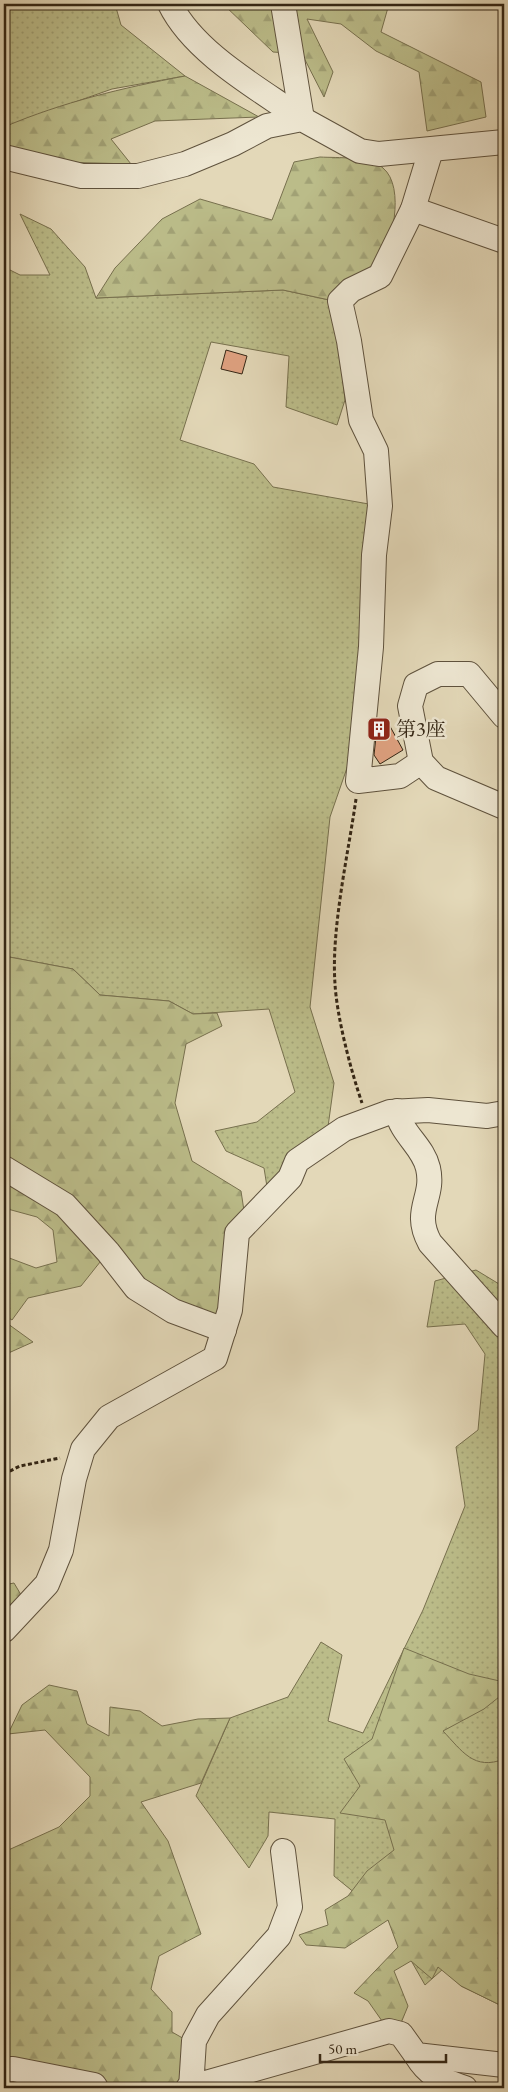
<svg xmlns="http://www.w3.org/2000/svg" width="508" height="2092" viewBox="0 0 508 2092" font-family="'EB Garamond','Noto Serif SC',serif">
<defs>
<pattern id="grass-dots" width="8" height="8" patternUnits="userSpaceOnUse" patternTransform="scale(1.25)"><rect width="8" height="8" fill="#bbbc89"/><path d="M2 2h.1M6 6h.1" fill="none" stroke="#a1a175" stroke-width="1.8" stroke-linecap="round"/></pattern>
<pattern id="forest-firs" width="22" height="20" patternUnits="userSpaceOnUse" patternTransform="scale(1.25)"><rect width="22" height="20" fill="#bbbc89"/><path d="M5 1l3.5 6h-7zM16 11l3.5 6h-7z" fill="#a1a175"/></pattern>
</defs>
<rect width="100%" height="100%" fill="#e3d8b8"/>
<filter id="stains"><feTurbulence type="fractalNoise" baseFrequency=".004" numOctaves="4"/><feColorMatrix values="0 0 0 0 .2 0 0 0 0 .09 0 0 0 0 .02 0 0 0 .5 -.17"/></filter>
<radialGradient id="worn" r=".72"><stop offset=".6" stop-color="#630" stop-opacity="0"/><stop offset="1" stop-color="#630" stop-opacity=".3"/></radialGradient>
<!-- grass -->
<g fill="url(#grass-dots)" stroke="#77704e">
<path d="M4,4H115L121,25L185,76L112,89L4,127Z"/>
<path d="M20,214L51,229L85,267L96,298L283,290L334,301L345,400L337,425L286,407L289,356L211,342L180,440L254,464L273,487L380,506L365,716L330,817L310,1007L334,1083L327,1134L268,1193L264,1168L226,1151L215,1131L257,1122L295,1092L269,1009L193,1014L169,1001L100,995L73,969L4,956V267L20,275H50Z"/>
<path d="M476,1270L504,1287V2007L461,1986L443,1969L425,1985L388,1920L334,1876L335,1819L269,1812L268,1836L249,1868L196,1796L230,1718L288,1697L321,1642L342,1655L328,1721L363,1733L423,1610L465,1506L456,1447L478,1430L485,1354L465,1324L427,1327L435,1281Z"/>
</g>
<!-- forest -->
<g fill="url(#forest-firs)" stroke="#77704e">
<path d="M223,4H389L381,32L481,82L486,117L427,131L419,72L376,51L341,24L307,19L333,72L324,97L302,54L273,52Z"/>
<path d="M185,76L259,117L155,121L111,139L131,164L61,162L4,148V127C63,102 122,88 185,76Z"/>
<path d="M320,157C337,158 370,156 383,168C406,187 392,247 377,268C370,279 345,293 334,301L283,290L96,298L115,268L162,219L200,199L272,220L294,162Z"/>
<path d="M4,956L73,969L100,995L169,1001L193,1014L217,1013L222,1026L186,1044L175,1103L192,1161L241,1191L246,1224L224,1330L168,1307L108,1252L81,1286L28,1298L12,1320L4,1315V1256L36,1268L57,1262L53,1230L37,1217L4,1208V1184L23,1191L4,1166Z"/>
<path d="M4,1321L33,1342L4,1355Z"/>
<path d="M14,1583L27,1605L4,1629V1585Z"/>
<path d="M404,1648L469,1674L504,1682V1693L484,1709L443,1731C462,1751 474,1771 504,1759V2007L461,1986L438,1967L432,1979L411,1961L394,1971L408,2006L401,2023L389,2031L368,2001L354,1993L398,1947L388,1920L345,1948L306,1945L299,1935L328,1925L325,1910L348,1896L367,1871L394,1850L385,1820L340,1813L360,1786L344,1759L372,1739Z"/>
<path d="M49,1685L77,1691L87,1724L109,1736L110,1707L140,1711L162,1726L198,1719L230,1718L201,1783L141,1802L168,1841L201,1934L159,1956L151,1989L172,2012V2032L200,2048L208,2083L206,2088H4V1852L59,1827L90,1796V1777L45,1730L8,1734L22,1705Z"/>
</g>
<!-- building -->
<g fill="#e0a281" stroke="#332514">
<path d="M226,350L247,356L242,374L221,369Z"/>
<path d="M380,718L382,722L386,719L403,750L380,764L374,755L378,719Z"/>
</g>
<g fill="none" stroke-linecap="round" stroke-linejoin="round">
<!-- minor casing -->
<g stroke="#5f523d" stroke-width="26">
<g id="minor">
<path d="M170,4C194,53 258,88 302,119"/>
<path d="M283,4L302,119"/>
<path d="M4,157L82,176H138L185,164L233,144L267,126L302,119L360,151L379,154L504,142"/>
<path d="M413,209L504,241"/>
<path d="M504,716L469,674H438L416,685L410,706L421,762L436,778L504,807"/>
<path d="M421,762L400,776L358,781L371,647L374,555L380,506L376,451L361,420L349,341L340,301L351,290L380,276L413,209L431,150"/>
<path d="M397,1111C401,1134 423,1146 428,1168C435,1198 412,1210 430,1243L504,1326"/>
<path d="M4,1168L65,1205L108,1252L136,1288L173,1311L224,1330"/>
<path d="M4,1630L47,1584L61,1550L74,1479L83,1449L109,1417L215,1358L230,1310L237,1233L290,1178L297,1161L344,1129L390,1112L428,1110L487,1116L504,1113"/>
<path d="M416,2055C429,2077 442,2080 465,2088"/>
<path d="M4,2070L13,2069L94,2085L96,2088"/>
<path d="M188,2088L389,2031L401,2034L416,2055L504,2065"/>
<path d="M191,2088L194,2041L208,2015L279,1936L290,1907L283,1851"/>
</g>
</g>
<!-- path -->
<g stroke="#332514" stroke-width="3" stroke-dasharray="4 2.5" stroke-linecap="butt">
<path d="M356,799C348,855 331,929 335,984C337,1018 351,1071 362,1103"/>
<path d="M4,1474L20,1466L60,1458"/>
</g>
<!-- minor -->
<use href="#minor" stroke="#ede6d1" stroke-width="24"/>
</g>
<!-- icons -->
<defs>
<g id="building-square" transform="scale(1.25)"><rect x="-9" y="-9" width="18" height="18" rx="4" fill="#8f2418" stroke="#ede6d1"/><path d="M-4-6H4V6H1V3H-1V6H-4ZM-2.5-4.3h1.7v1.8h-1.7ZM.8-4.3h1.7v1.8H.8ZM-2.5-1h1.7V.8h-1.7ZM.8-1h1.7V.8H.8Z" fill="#fff"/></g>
</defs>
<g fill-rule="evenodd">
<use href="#building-square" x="379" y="729"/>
</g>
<g text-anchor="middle" stroke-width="5" stroke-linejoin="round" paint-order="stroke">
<!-- poi labels -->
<g font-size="20" fill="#332514" stroke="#ede6d1" text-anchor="start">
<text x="396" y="736">第3座</text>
</g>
</g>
<!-- margin -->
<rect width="508" height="2092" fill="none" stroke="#e3d8b8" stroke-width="20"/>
<rect x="5" y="5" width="498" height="2082" fill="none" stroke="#332514" stroke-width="2.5"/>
<rect x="10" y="10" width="488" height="2072" fill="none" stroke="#332514"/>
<!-- scale -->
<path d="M320 2054v8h126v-8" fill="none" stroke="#332514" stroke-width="2.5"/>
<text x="328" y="2054" font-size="15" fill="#332514" stroke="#ede6d1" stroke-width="4" paint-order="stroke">50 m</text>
<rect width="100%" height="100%" filter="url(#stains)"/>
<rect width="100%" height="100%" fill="url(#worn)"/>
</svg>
